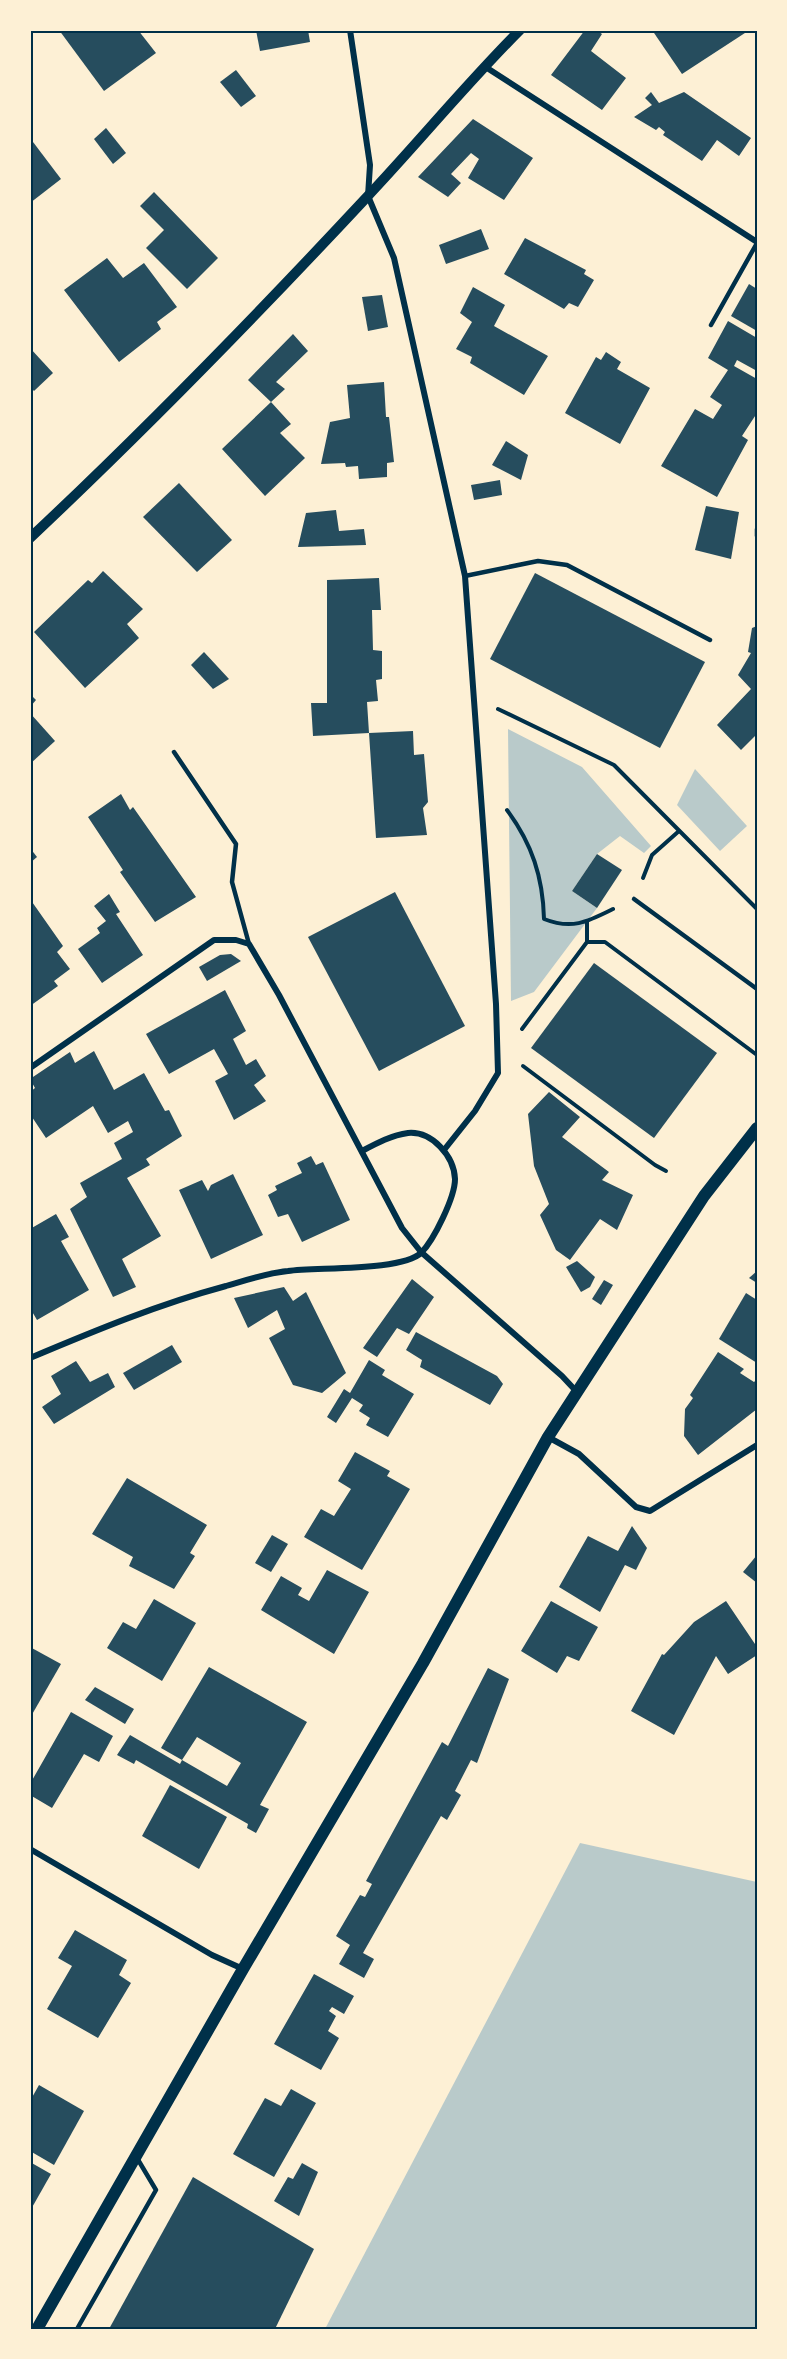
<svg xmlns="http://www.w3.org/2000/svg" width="787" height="2359" viewBox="0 0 787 2359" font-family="Helvetica,sans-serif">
<rect width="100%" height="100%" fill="#fdf0d5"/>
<!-- green -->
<g fill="#b9caca">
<path d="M508,729L582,767L651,846L644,853L620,836L597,854L572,891L597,908L534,992L511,1001Z"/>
<path d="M695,769L747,826L720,851L677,805Z"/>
<path d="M580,1843L757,1882V2329H325Z"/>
</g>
<!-- building -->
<g fill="#264d5e">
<path d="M59,30H138L156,53L104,91Z"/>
<path d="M256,30H308L310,42L260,51Z"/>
<path d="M585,30H596L602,34L591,51L626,78L602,110L551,75Z"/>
<path d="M652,30H747L748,31L682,74Z"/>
<path d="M236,70L256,96L241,107L220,82Z"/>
<path d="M651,92L659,103L684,92L751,138L739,156L717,140L702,161L663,135L665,132L659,127L656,130L634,117L652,105L645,98Z"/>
<path d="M473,119L533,158L504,200L468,178L479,159L471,153L451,174L461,183L448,197L418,177Z"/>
<path d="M106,128L126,153L113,164L94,139Z"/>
<path d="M30,138L61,179L30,203Z"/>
<path d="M154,192L218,258L187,289L146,248L164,230L140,206Z"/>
<path d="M481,229L489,249L446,264L439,245Z"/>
<path d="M525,238L586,270L584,274L594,280L578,307L569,303L564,309L504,274Z"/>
<path d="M107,258L123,278L144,263L177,307L157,322L161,329L119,362L64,290Z"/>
<path d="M749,284L757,289V331L731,316Z"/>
<path d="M473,287L505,305L494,326L548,356L524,395L470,363L472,357L456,349L472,322L460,313Z"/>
<path d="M382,295L388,327L368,331L362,297Z"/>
<path d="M728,321L757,338V371L737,360L734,366L757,379V413L742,436L748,440L717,497L661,466L695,409L713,419L722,405L710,397L728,370L708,358Z"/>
<path d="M293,334L308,351L276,382L285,389L271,402L248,380Z"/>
<path d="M30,348L53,373L34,391L30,387Z"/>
<path d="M606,352L621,362L617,369L650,388L620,444L565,413L596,357L601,360Z"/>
<path d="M384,382L386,417H389L394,462L387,463V477L359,479L358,466L346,467L345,463L321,464L330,422L350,418L347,385Z"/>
<path d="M271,402L291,424L280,433L305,458L265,496L222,449Z"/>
<path d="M506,441L528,455L521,480L492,465Z"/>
<path d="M500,480L502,495L474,500L471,485Z"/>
<path d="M179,483L232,540L197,572L143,517Z"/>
<path d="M706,506L739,512L731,559L695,550Z"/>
<path d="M336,510L339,531L364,529L366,545L298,547L306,513Z"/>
<path d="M103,571L143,609L127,624L139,638L85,688L34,632L88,580L92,583Z"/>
<path d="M535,573L705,662L660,748L490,659Z"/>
<path d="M379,578L381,610H372L373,650L382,651V679L376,680L378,701L367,702L369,733L313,736L311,703H327V580Z"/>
<path d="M757,626V734L741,750L717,725L751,689L738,675L751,653L748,652L752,628Z"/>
<path d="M204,652L229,679L213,689L191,665Z"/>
<path d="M30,694L36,700L30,707Z"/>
<path d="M30,713L55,741L30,764Z"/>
<path d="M413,731L414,755L424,754L428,802L423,808L427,835L376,838L369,733Z"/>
<path d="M121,794L130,810L133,807L196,897L155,922L120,872L123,870L88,817Z"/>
<path d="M30,848L37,857L30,863Z"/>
<path d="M597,854L622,870L597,908L572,891Z"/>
<path d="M395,892L465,1026L379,1071L308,937Z"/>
<path d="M109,894L120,912L116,914L143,955L102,983L78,949L100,933L97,928L106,921L94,906Z"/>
<path d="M30,899L63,946L57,952L70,969L54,981L58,986L30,1006Z"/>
<path d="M231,954L241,961L207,981L199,967L220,955Z"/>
<path d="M594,963L717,1053L654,1138L531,1048Z"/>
<path d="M225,990L246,1031L233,1039L246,1065L256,1059L266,1076L254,1085L266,1101L234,1120L215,1081L228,1074L214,1049L169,1074L146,1034Z"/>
<path d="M94,1051L114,1090L144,1073L165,1111L169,1110L182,1136L146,1159L150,1165L127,1178L161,1236L122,1259L136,1287L113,1297L70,1209L87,1197L80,1183L122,1159L114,1143L133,1132L128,1121L108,1133L93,1106L46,1138L30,1114V1092L35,1088L30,1079L70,1052L75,1063Z"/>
<path d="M549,1092L580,1117L562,1137L609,1172L602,1180L633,1195L617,1230L600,1219L570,1260L556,1250L540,1215L549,1204L534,1166L528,1114Z"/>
<path d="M311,1156L316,1165L323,1162L350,1220L302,1242L288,1214L278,1217L268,1195L277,1190L275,1186L302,1173L297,1163Z"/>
<path d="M233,1174L263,1235L211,1259L179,1190L202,1180L208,1191L211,1185Z"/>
<path d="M56,1214L69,1237L61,1241L89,1290L37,1320L30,1308V1229Z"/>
<path d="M577,1261L595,1277L590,1287L581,1292L566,1267Z"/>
<path d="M757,1271V1283L749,1278Z"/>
<path d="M412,1279L434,1297L409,1334L397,1328L377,1357L363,1348Z"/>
<path d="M604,1280L613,1285L601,1305L592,1299Z"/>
<path d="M284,1287L293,1301L306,1292L346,1373L322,1393L293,1385L269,1338L285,1329L277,1310L248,1328L234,1298Z"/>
<path d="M746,1293L757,1300V1363L719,1339Z"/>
<path d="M416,1332L497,1376L503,1384L490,1405L420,1367L422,1360L406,1350Z"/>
<path d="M172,1345L182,1362L134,1390L123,1373Z"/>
<path d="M718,1352L744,1369L740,1373L754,1382L757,1379V1409L698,1455L684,1436L685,1409L693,1398L690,1395Z"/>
<path d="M369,1360L385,1370L382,1375L414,1394L388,1437L366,1425L370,1418L359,1411L363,1405L352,1398L336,1423L327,1417L344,1389L350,1393Z"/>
<path d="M76,1361L90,1382L108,1373L115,1387L54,1424L42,1407L61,1394L51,1376Z"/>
<path d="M355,1452L390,1471L387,1476L410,1489L362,1570L304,1537L321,1509L334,1516L351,1489L338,1481Z"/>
<path d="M127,1478L207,1525L190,1553L195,1556L174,1589L129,1566L133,1557L92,1534Z"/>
<path d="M632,1526L647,1548L636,1570L625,1565L600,1612L559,1587L588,1536L618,1551Z"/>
<path d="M272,1535L288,1544L271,1572L255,1563Z"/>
<path d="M757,1555V1583L743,1572Z"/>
<path d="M327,1570L369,1592L334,1654L261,1610L281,1576L302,1588L298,1595L309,1601Z"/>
<path d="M154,1599L196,1623L162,1681L107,1648L123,1622L136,1629Z"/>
<path d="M551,1601L598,1627L579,1661L567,1656L557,1673L521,1651Z"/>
<path d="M726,1601L757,1647V1655L728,1674L716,1656L674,1735L631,1711L662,1654L664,1655L694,1622Z"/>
<path d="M30,1647L61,1664L30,1718Z"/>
<path d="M209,1667L307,1722L260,1805L269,1809L256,1833L247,1828L248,1824L136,1760L134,1764L117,1755L130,1735L180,1764L182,1760L227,1786L241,1763L197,1737L182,1760L161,1748Z"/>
<path d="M488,1668L509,1679L477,1763L471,1760L455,1791L461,1795L447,1820L441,1816L363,1953L374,1959L364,1978L339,1964L350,1945L336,1936L360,1895L365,1897L372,1884L366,1881L442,1742L448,1746Z"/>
<path d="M95,1687L134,1709L125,1724L85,1700Z"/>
<path d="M71,1712L113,1736L99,1762L84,1754L52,1808L30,1795V1784Z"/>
<path d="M170,1785L227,1817L199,1869L142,1836Z"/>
<path d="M75,1930L127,1960L119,1975L131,1983L98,2038L47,2009L72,1966L58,1958Z"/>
<path d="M314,1974L354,1996L344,2014L332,2007L329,2011L336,2016L328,2031L339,2038L321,2070L274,2044Z"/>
<path d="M39,2085L84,2111L54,2165L30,2151V2101Z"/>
<path d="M291,2089L316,2103L274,2177L233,2154L265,2098L281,2106Z"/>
<path d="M30,2162L51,2174L30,2211Z"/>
<path d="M302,2163L318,2172L299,2216L274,2201L288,2177L293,2179Z"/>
<path d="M193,2177L314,2249L275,2329H109Z"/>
</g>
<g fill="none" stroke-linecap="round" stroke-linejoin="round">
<!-- path -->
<g stroke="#003049" stroke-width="4">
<path d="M498,709L614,765L757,909"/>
<path d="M507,810C532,844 543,877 544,919C572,930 587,922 613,909"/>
<path d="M643,878L652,855L679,831"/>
<path d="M587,942H605L757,1055"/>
<path d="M522,1029L587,942V922"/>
<path d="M523,1066L655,1165L666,1171"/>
</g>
<!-- service -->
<g stroke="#003049" stroke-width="4.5">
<path d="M711,325L757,243"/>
<path d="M757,529V536"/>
<path d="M465,576L538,561L567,565L710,640"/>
<path d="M174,752L236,844L232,882L249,944"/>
<path d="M634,899L757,989"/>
<path d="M77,2329L156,2190L137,2158"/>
</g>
<!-- minor -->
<g stroke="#003049" stroke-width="6">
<path d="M350,30L370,165L368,196L394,258L465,576L496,1004L498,1073L475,1111L444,1150"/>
<path d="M484,66L757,242"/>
<path d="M30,1068L214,940H236L249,944L279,995L402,1228L421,1252L562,1376L576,1391"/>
<path d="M30,1358C94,1331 159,1304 226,1286C246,1280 267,1273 288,1271C317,1267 402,1271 421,1253C434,1240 455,1197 455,1179C454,1156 432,1131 408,1133C392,1135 377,1143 362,1151"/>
<path d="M548,1437L579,1454L636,1507L650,1511L757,1445"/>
<path d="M30,1849L212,1955L243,1969"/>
</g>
<!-- tertiary -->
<path stroke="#003049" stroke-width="10" d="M30,538C146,429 257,315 366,198C418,143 466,84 520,30"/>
<!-- secondary -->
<path stroke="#003049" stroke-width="12" d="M37,2329L243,1969L423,1663L548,1437L704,1196L757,1128"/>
</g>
<!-- border -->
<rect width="787" height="2359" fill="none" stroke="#fdf0d5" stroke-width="63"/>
<rect x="32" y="32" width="724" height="2296" fill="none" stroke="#003049" stroke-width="2"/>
</svg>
